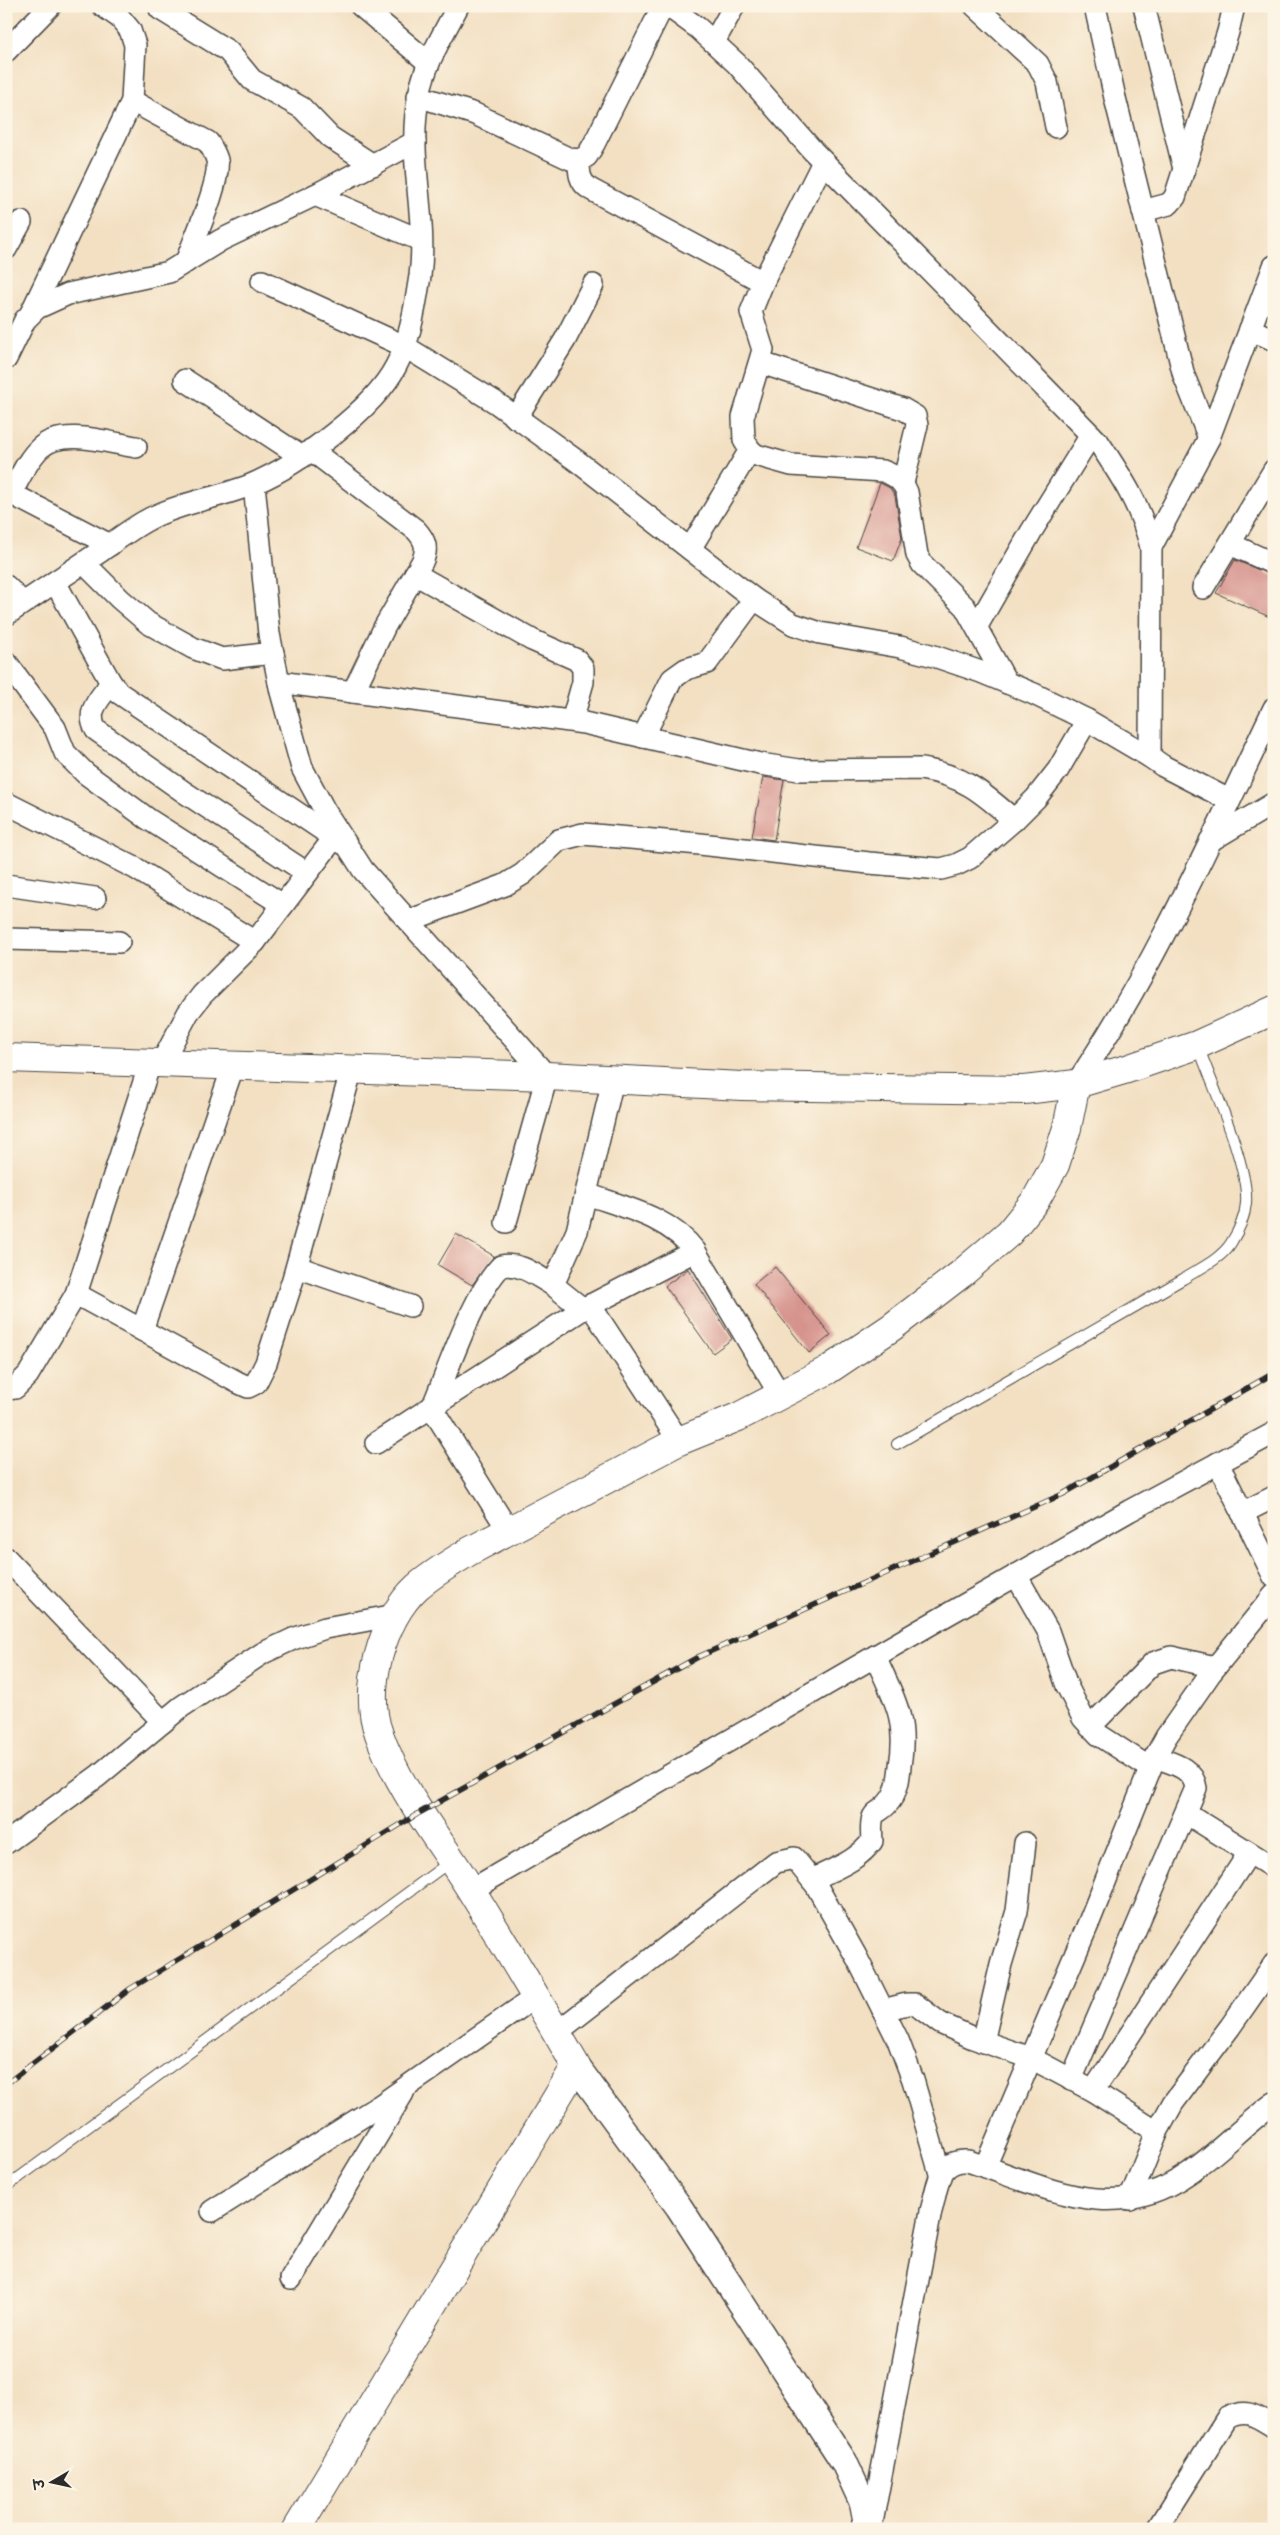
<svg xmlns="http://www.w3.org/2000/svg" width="1280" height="2535" viewBox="0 0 1280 2535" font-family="Caveat,'Playpen Sans Deva',sans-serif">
<rect width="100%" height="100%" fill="#fcf5e5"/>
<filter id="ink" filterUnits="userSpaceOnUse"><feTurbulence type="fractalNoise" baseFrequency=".02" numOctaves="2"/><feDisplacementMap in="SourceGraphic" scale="10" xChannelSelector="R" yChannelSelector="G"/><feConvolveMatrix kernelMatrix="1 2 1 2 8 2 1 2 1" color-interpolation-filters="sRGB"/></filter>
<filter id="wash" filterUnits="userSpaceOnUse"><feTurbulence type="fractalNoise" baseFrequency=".0096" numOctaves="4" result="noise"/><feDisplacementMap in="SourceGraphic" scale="20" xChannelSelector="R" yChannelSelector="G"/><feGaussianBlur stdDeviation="1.12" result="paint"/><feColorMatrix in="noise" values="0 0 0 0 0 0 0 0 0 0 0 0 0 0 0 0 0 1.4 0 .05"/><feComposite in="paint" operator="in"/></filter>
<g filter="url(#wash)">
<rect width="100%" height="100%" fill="#f3e0c3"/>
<g id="blocks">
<!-- building -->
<g fill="#d6938d">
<path d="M880,483L890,488L895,496L902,538L893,561L856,547Z"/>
<path d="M1235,560L1274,576V619L1216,593Z"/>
<path d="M763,777L784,780L774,840L752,837Z"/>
<path d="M456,1234L494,1256L472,1285L438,1265Z"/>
<path d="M775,1267L831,1335L809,1353L754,1284Z"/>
<path d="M688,1269L732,1339L713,1353L665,1286Z"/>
</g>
</g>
</g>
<g filter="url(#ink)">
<use href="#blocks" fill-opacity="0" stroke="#494642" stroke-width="1"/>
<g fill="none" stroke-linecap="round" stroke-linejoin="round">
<!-- service casing -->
<g stroke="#494642" stroke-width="12">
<g id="service">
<path d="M897,1444L1183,1279C1199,1269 1221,1259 1231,1243C1238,1232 1245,1217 1246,1203C1249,1166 1212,1084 1198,1046"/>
<path d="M6,2187L451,1861"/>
</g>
</g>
<!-- minor casing -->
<g stroke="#494642" stroke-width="24">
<g id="minor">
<path d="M361,6L429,63"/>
<path d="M668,6L698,28L737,64L813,151L1099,443C1123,479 1140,505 1151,547L1150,757L1163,766L1229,800"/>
<path d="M975,6L1038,64L1047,82L1056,127"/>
<path d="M1095,6L1115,98L1184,376L1209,438"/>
<path d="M1144,6L1184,169"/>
<path d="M160,9L228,51L252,80L302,108L330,137L373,165"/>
<path d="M714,42L734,6"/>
<path d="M6,51L50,6"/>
<path d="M418,96L475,114L570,159L579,160L587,156L594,144L663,6"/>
<path d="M132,101L208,142C212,148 215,153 217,160C221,182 194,239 186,262"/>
<path d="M579,160C579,172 579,182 590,189L763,282"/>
<path d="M823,162L763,282L751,312L763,350L743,417L744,440L750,450L756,455L791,465L883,471C896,476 902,480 907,492L917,555L922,564L965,607L1007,683"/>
<path d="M315,195L420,240"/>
<path d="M1143,211L1169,204L1175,197L1228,32L1234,6"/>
<path d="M6,249L21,222"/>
<path d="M262,281L404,346L495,402L577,461L754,599L793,624L820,633L900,647L934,656L981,672L1034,694L1087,720L1150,757"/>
<path d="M31,313L132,101L135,45L130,30L120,18L103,6"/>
<path d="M1250,329L1274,340"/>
<path d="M6,359L25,320L37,308L68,294L169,272L221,240L315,195L415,142"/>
<path d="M761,363L903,409L915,416L917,425L903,483"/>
<path d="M185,380L302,457"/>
<path d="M516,418L565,340L593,285"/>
<path d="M311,450L416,530C426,541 428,549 422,562L385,626L353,692"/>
<path d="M254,484L269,634L281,692L302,768L325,811L363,870L547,1076L506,1222"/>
<path d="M6,491L110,545"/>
<path d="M11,493C20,478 27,460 40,448C61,427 110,443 136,447"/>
<path d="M1230,544L1274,564"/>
<path d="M1151,547L1209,438L1274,266"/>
<path d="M690,549L750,450"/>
<path d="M84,563L120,599L148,623L193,648L222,659L273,653"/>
<path d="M415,574L532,640L577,660L583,668V682L572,721"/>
<path d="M55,582L111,683L119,693L342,843"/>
<path d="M6,586L23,603"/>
<path d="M1203,588L1274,470"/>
<path d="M6,615C38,593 70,572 101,551C117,540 133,527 151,518C185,501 221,498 255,483C299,464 374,409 396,366C411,338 415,307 420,276C428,216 406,154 419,95C425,63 443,35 458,6"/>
<path d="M977,626L1031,532L1091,435"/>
<path d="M6,662L55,728L65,753L85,773L148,819L283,905"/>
<path d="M279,682L584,723L760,764L799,770L921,769C963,775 983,793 1014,820"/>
<path d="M111,683C100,699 85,711 96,730L184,792L307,873"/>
<path d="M643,737L672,679L686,669L707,663L754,599"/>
<path d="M6,803L135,868L255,942"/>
<path d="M1210,841L1274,803"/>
<path d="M6,885L95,898"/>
<path d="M408,921L505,885L523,874L559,840L583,834L700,844L869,863L941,869L956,865L970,858L1014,820L1036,798L1058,770L1087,720"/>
<path d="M6,939L119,942"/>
<path d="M162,1062L188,1013L202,995L255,942L334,838"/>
<path d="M1076,1084C1155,967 1213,835 1274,708"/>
<path d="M587,1194C626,1208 669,1217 695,1251L780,1395"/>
<path d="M297,1267L410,1306"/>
<path d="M76,1294L237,1382L248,1387L256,1383L266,1363L293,1279L352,1068"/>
<path d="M590,1305L679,1441"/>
<path d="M583,1309L695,1251"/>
<path d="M142,1330L234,1064"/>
<path d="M6,1389L15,1388L28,1375L76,1294L150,1063"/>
<path d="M376,1443L583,1309L553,1285L577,1231L613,1080"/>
<path d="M1218,1463L1274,1577"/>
<path d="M1242,1513L1274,1497"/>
<path d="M508,1530L432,1408C449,1368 473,1295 501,1266C521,1262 536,1276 553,1285"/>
<path d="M6,1558L163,1722"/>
<path d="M1016,1575L1048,1631L1067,1686L1083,1718L1099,1735L1150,1768"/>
<path d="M1090,1727L1153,1663L1171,1657L1215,1667"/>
<path d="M1186,1813L1274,1868"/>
<path d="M6,1843L98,1776L181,1707L263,1653L293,1639L325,1628L396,1615"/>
<path d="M812,1880C833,1869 858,1861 872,1841C869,1801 879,1821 893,1796C898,1787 899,1777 900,1766C908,1718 894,1699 875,1656"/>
<path d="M471,1890L943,1617L1129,1511L1274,1433"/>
<path d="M883,2010L907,2004H915L940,2023L973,2038L1031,2058L1093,2091L1157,2132"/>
<path d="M556,2033L776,1862L794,1858L816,1885L857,1958L898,2040L913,2080L941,2177"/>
<path d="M983,2042L1001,1964L1017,1911L1025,1843"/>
<path d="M1071,2080L1196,1788C1193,1767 1171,1763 1155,1757"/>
<path d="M1093,2091L1249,1853"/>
<path d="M985,2167L1089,1922L1155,1757L1166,1737L1210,1674L1274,1595"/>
<path d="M1130,2199L1157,2132L1173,2103L1230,2027L1274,1964"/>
<path d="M212,2211L379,2106L534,1998"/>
<path d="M291,2279L403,2093"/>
<path d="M871,2528L931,2211C938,2187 937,2159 968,2161C1045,2186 1112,2227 1189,2173C1219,2152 1244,2125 1274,2103"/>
<path d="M1157,2529L1227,2418C1247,2408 1256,2416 1274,2427"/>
</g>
</g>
<!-- tertiary casing -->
<g stroke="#494642" stroke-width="29">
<path id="tertiary" d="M576,2066L679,2207L844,2462L863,2503L868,2529"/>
</g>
<!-- primary casing -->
<g stroke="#494642" stroke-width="30">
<g id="primary">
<path d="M6,1058L547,1076L742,1086L1024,1090L1076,1084L1127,1069L1197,1045L1274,1010"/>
<path d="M297,2529L576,2066C542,2007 507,1948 471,1890C440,1840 399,1790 379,1734C362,1690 382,1619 417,1587C433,1573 452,1562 470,1551L679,1441L738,1417L828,1370L892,1327L961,1274L1009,1233L1035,1201L1055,1165L1067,1128L1076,1084"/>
</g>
</g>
<!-- service -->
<use href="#service" stroke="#fff" stroke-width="10"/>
<!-- minor -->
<use href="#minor" stroke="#fff" stroke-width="21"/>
<!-- tertiary -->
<use href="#tertiary" stroke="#fff" stroke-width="26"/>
<!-- primary -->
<use href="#primary" stroke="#fff" stroke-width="28"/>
<!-- rail casing -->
<g stroke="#2b2b2b" stroke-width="5.5">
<path id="rail" d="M6,2084L130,1989L421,1812L698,1657L1063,1494L1274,1373"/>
</g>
<!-- rail -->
<use href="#rail" stroke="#fcf5e5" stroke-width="4" stroke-dasharray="11" stroke-linecap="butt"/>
</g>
</g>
<!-- margin -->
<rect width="1280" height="2535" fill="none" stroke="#fcf5e5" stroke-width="25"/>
<!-- north arrow -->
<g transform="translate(52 2482) rotate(261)" stroke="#fcf5e5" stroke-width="4" paint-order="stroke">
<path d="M0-4L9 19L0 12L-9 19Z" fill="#2b2b2b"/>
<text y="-8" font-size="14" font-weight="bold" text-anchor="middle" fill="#2b2b2b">उ</text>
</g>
</svg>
